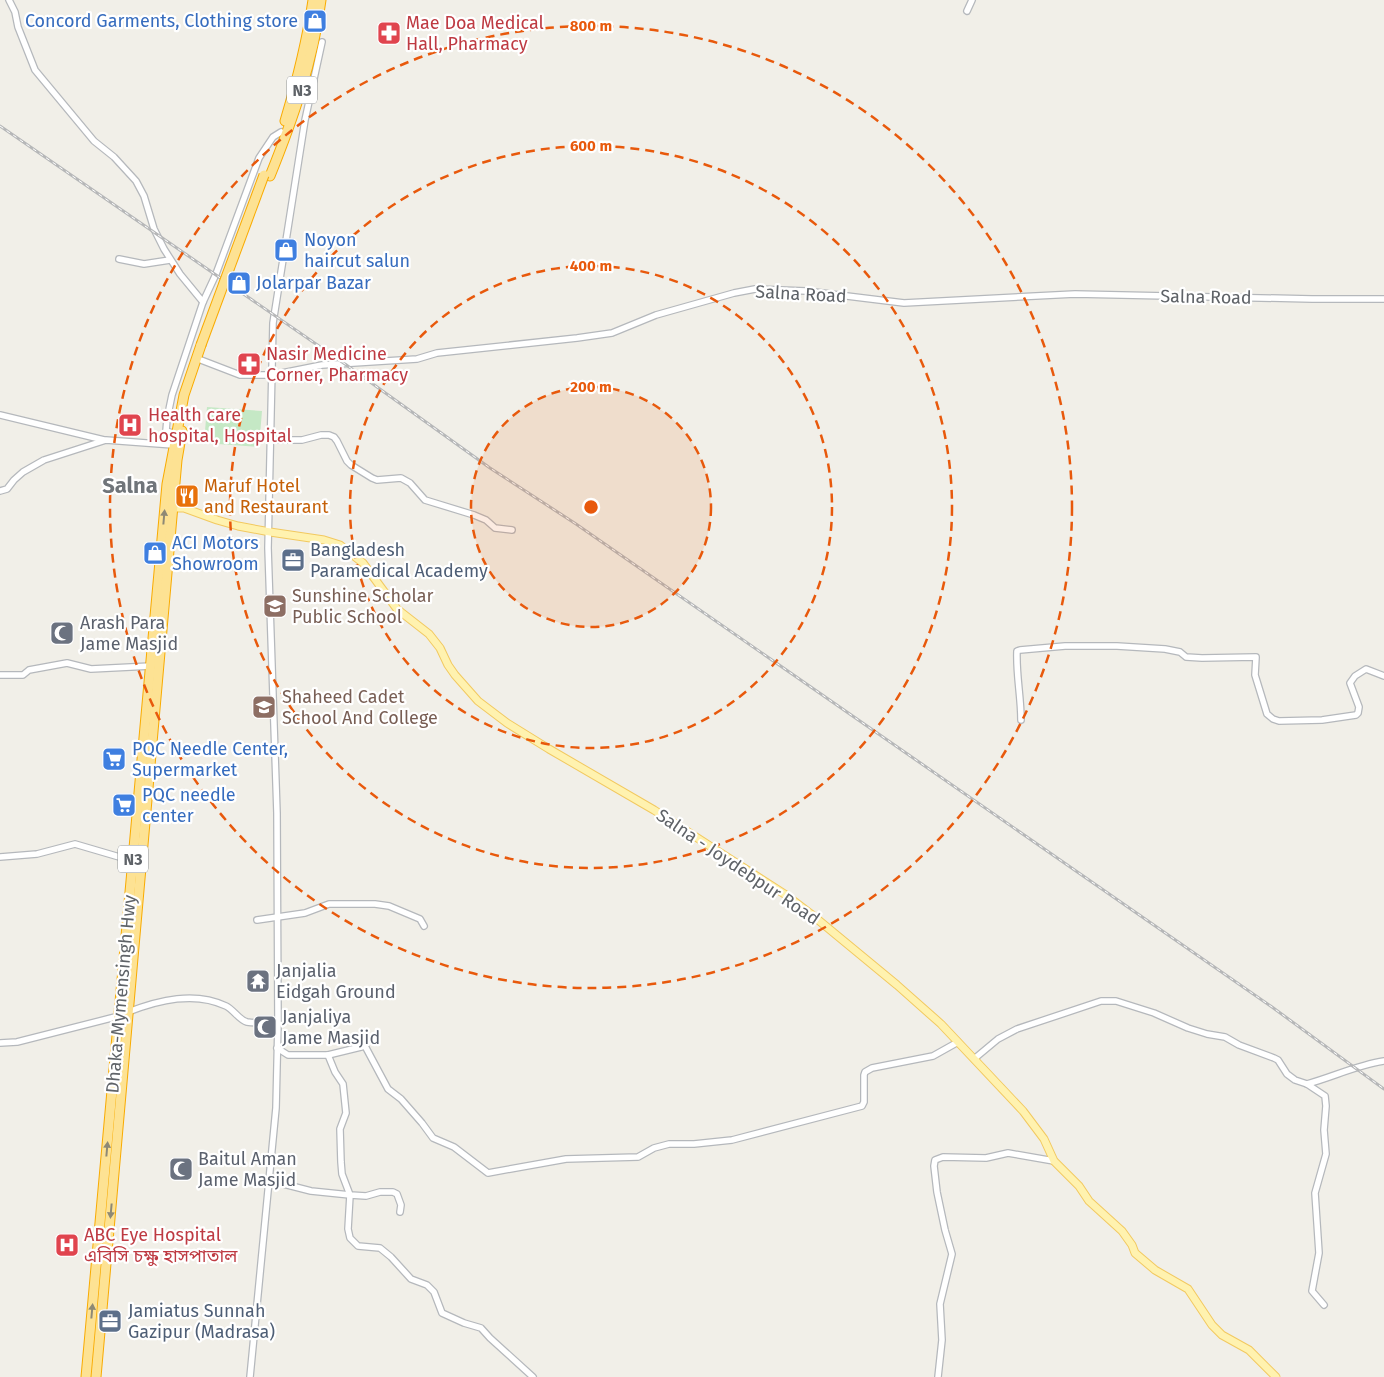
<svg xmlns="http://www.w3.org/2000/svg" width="1384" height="1377" viewBox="0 0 1384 1377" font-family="'Fira Sans','Noto Sans Bengali',sans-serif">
<rect width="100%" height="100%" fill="#f1efe8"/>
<!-- green -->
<path fill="#c5e8c5" d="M207,407L262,411L259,447L204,443Z"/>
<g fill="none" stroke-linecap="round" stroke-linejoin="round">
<!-- minor casing -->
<g stroke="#b5b8bc" stroke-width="8">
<g id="minor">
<path d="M9,0L15,12L18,27L35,70L94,141L114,157L136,181L144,196L154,229L164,249L180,274L203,302"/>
<path d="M967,11L972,0"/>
<path d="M119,259L144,264L170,260"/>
<path d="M201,360L240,375H272L322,365L417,359L437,353L577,338L612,333L656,315L734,293L755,289L806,291L904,303L1075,294L1312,299H1384"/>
<path d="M0,415L104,440"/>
<path d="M176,434L166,431L167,419L172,395L203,302L216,274L259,158L273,137L281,132"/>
<path d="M271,440H302L321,435H329L334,437L337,441L347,461L351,465L372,478L377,480L401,478L410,483L425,500L474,515L486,520L495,528L512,530"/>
<path d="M0,491L7,489L14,480L23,472L44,460L106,440L173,445"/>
<path d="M0,675H23L29,670L67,663L91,669L151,666"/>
<path d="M1021,720C1021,696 1016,675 1017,651L1020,650L1065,646H1117L1165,649L1180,652L1186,657L1202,658L1256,657L1255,675L1267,714L1273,719L1279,721L1322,720L1356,715L1358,713L1359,707L1350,683L1355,676L1366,669L1384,676"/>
<path d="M0,857L37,854L75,844L133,861"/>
<path d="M257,920L305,913L329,904H375L389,906L420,919L424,926"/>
<path d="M128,1012C159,1000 195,991 226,1006C234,1010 239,1020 247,1022C257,1024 268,1022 278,1023"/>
<path d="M0,1043L17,1042L119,1016"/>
<path d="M277,1048L288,1055H328L335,1072L343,1084L346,1113L340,1129L341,1162L342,1174L350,1195L348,1229L350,1238L358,1246L380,1248L391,1257L411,1279L427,1285L434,1292L442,1313L464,1323L481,1328L490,1338L533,1377"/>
<path d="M328,1055L365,1046L388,1089L401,1099L422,1123L433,1138L454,1147L488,1173L566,1159L638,1157L654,1148L669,1144H694L732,1140L862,1106L864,1102V1075L865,1072L872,1068L933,1056L958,1042"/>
<path d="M974,1059L998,1039L1017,1029L1101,1001H1116L1154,1013L1188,1028L1207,1034L1225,1037L1239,1045L1274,1058L1278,1060L1287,1074L1295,1080L1307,1084L1325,1096L1326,1106L1324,1130L1326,1154L1315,1193L1319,1253L1312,1291L1324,1305"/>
<path d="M1307,1084C1333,1077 1357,1065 1384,1061"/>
<path d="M268,1180L311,1191L350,1195L366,1196L380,1192H393L397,1194L401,1205L400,1212"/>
<path d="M250,1377L276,1108L278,1023L277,813L268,548L273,323L305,120L322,42"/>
<path d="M938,1377L942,1340L940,1304L952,1254L945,1230L937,1192L934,1166L935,1160L943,1157L986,1158L1008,1153L1054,1161"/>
</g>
</g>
<!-- major casing -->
<g stroke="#f2c960" stroke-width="9">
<path id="major" d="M173,508H184L217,520L238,526L270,532L324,540L340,545L363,563L397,609L429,634L440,648L448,665L455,675L478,701L507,723L549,749L654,810L786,895L811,914L897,985L941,1024L1023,1111L1044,1139L1054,1161L1079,1186L1089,1201L1122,1231L1132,1245L1135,1253L1155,1270L1188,1289L1212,1325L1222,1335L1249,1350L1276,1377"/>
</g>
<!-- highway casing -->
<g stroke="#f9ab00" stroke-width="11">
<g id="highway">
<path d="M285,121C297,81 307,41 313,0"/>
<path d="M270,176C293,119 313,62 321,0"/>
<path d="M86,1377L167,484L184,395L201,345"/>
<path d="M96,1377L177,460L182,431"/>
</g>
</g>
<!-- minor -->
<use href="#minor" stroke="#fff" stroke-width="5.5"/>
<!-- major -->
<use href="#major" stroke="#fff2af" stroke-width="7"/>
<!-- highway -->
<use href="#highway" stroke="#fde293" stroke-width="9"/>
<!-- rail casing -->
<g stroke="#b6b7b8" stroke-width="3">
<path id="rail" d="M0,126L345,364L490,468L576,524L1272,1007L1384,1089"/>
</g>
<!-- rail -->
<use href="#rail" stroke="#fff" stroke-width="1" stroke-dasharray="4" stroke-linecap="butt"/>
<!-- highway-bridge casing -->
<g stroke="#f9ab00" stroke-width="11" stroke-linecap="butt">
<path id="highway-bridge" d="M201,345L264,175"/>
</g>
<!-- highway-bridge -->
<use href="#highway-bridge" stroke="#fde293" stroke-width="9"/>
</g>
<!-- one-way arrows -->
<defs><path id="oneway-solid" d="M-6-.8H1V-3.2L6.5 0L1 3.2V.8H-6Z" transform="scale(1.25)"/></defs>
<g fill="#8e8975">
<use href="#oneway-solid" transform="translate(164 517) rotate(-85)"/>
<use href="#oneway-solid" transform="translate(107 1149) rotate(-85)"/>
<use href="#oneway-solid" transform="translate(111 1211) rotate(95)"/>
<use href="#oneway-solid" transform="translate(92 1311) rotate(-85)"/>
</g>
<!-- distance rings -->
<circle cx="591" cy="507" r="120" fill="#e8590c" fill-opacity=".12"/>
<g fill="none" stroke="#e8590c" stroke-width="2.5" stroke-dasharray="9 6">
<circle cx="591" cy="507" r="120"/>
<circle cx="591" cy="507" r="241"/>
<circle cx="591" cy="507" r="361"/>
<circle cx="591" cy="507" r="481"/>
</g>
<!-- icons -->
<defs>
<g id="shop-square" transform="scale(1.25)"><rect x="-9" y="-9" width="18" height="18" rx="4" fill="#3f7fe0" stroke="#fff"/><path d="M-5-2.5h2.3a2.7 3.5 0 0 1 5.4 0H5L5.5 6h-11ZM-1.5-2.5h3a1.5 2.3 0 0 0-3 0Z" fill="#fff"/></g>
<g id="pharmacy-square" transform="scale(1.25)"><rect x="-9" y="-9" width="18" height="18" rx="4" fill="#e0444e" stroke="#fff"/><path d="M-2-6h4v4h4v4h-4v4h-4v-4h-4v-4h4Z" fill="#fff"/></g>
<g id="hospital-square" transform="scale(1.25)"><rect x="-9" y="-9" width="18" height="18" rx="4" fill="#e0444e" stroke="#fff"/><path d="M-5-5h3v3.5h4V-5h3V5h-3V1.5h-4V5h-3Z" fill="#fff"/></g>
<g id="restaurant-square" transform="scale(1.25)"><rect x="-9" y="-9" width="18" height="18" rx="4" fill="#e8710a" stroke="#fff"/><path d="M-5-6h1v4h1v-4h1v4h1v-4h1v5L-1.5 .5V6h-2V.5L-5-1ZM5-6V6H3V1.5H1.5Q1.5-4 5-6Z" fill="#fff"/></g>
<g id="office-square" transform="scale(1.25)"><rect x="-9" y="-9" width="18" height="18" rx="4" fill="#5c6f8a" stroke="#fff"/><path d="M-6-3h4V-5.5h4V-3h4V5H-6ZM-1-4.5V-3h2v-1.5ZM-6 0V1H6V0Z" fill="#fff"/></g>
<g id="school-square" transform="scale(1.25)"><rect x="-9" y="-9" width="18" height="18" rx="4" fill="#8d6e63" stroke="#fff"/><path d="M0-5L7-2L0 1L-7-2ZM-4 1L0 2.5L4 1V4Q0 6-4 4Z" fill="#fff"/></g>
<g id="mosque-square" transform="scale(1.25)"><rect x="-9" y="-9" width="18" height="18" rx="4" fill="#6b7280" stroke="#fff"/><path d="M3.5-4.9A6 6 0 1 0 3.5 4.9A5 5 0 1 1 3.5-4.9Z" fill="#fff"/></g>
<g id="supermarket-square" transform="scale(1.25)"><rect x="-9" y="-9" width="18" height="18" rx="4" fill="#3f7fe0" stroke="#fff"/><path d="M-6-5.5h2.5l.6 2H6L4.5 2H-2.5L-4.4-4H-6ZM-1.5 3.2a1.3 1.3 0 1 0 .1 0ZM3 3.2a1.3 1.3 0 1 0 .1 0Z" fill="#fff"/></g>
<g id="temple-square" transform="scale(1.25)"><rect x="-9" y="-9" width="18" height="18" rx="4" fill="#6b7280" stroke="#fff"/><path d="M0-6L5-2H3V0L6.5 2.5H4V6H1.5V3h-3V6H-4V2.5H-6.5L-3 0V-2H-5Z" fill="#fff"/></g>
</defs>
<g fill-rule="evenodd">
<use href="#shop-square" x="315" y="21"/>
<use href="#pharmacy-square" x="389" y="33"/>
<use href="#shop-square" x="286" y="250"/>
<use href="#shop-square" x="239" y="283"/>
<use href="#pharmacy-square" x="249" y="364"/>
<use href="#hospital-square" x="130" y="425"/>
<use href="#restaurant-square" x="187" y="496"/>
<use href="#shop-square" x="155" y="553"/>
<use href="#office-square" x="293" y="560"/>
<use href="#school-square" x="275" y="606"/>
<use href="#mosque-square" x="62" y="633"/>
<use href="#school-square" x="264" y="707"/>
<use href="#supermarket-square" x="114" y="759"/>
<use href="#supermarket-square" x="124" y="805"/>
<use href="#temple-square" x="258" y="981"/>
<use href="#mosque-square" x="265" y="1027"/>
<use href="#mosque-square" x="181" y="1169"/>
<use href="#hospital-square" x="67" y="1245"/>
<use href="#office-square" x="110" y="1321"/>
</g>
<g text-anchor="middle" stroke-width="4.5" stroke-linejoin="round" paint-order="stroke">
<!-- shield labels -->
<g fill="#fff" stroke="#8f9295" stroke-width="1">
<rect x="287" y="76.5" width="30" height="27" rx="4"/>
<rect x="118" y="845.5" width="30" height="27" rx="4"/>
</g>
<g font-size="16" font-weight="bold" fill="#5f6368">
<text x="302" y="96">N3</text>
<text x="133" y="865">N3</text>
</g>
<!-- shop labels -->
<g font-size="18" fill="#366cbe" stroke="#fff" text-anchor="start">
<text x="298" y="27" text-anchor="end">Concord Garments, Clothing store</text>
<text x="304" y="246">Noyon<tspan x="304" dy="21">haircut salun</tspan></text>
<text x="256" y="289">Jolarpar Bazar</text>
<text x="172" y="549">ACI Motors<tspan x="172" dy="21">Showroom</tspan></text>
<text x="132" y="755">PQC Needle Center,<tspan x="132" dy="21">Supermarket</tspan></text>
<text x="142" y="801">PQC needle<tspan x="142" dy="21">center</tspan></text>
</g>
<!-- health labels -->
<g font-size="18" fill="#be3a42" stroke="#fff" text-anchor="start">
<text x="406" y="29">Mae Doa Medical<tspan x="406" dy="21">Hall, Pharmacy</tspan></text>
<text x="266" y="360">Nasir Medicine<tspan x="266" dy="21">Corner, Pharmacy</tspan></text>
<text x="148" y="421">Health care<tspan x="148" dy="21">hospital, Hospital</tspan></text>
<text x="84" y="1241">ABC Eye Hospital<tspan x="84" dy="21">এবিসি চক্ষু হাসপাতাল</tspan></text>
</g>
<!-- street labels -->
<g font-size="18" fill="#5f6368" stroke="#fff">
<text transform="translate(801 294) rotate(3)" y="6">Salna Road</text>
<text transform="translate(1206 297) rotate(1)" y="6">Salna Road</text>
<text transform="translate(738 867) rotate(34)" y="6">Salna - Joydebpur Road</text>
<text transform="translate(121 994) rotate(-85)" y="6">Dhaka-Mymensingh Hwy</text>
</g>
<!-- food labels -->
<g font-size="18" fill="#c56008" stroke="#fff" text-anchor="start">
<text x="204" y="492">Maruf Hotel<tspan x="204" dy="21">and Restaurant</tspan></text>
</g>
<!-- service labels -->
<g font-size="18" fill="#4e5e75" stroke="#fff" text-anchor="start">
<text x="310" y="556">Bangladesh<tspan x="310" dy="21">Paramedical Academy</tspan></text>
<text x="128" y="1317">Jamiatus Sunnah<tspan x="128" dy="21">Gazipur (Madrasa)</tspan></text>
</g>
<!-- education labels -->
<g font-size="18" fill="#785e54" stroke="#fff" text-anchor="start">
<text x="292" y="602">Sunshine Scholar<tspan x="292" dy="21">Public School</tspan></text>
<text x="282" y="703">Shaheed Cadet<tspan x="282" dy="21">School And College</tspan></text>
</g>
<!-- worship labels -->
<g font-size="18" fill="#5b616d" stroke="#fff" text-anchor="start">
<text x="80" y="629">Arash Para<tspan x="80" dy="21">Jame Masjid</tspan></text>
<text x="276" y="977">Janjalia<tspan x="276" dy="21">Eidgah Ground</tspan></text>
<text x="282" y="1023">Janjaliya<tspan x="282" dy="21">Jame Masjid</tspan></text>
<text x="198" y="1165">Baitul Aman<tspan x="198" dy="21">Jame Masjid</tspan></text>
</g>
<!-- district labels -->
<g font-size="22" font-weight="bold" fill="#70757a" stroke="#fff">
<text x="130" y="493">Salna</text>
</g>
</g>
<circle cx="591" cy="507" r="8" fill="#e8590c" stroke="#fff" stroke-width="2.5"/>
<g font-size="15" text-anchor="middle" font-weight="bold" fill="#e8590c" stroke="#fff" stroke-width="4.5" stroke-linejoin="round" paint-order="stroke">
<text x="591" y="31">800 m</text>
<text x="591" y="151">600 m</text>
<text x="591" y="271">400 m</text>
<text x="591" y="392">200 m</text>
</g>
</svg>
